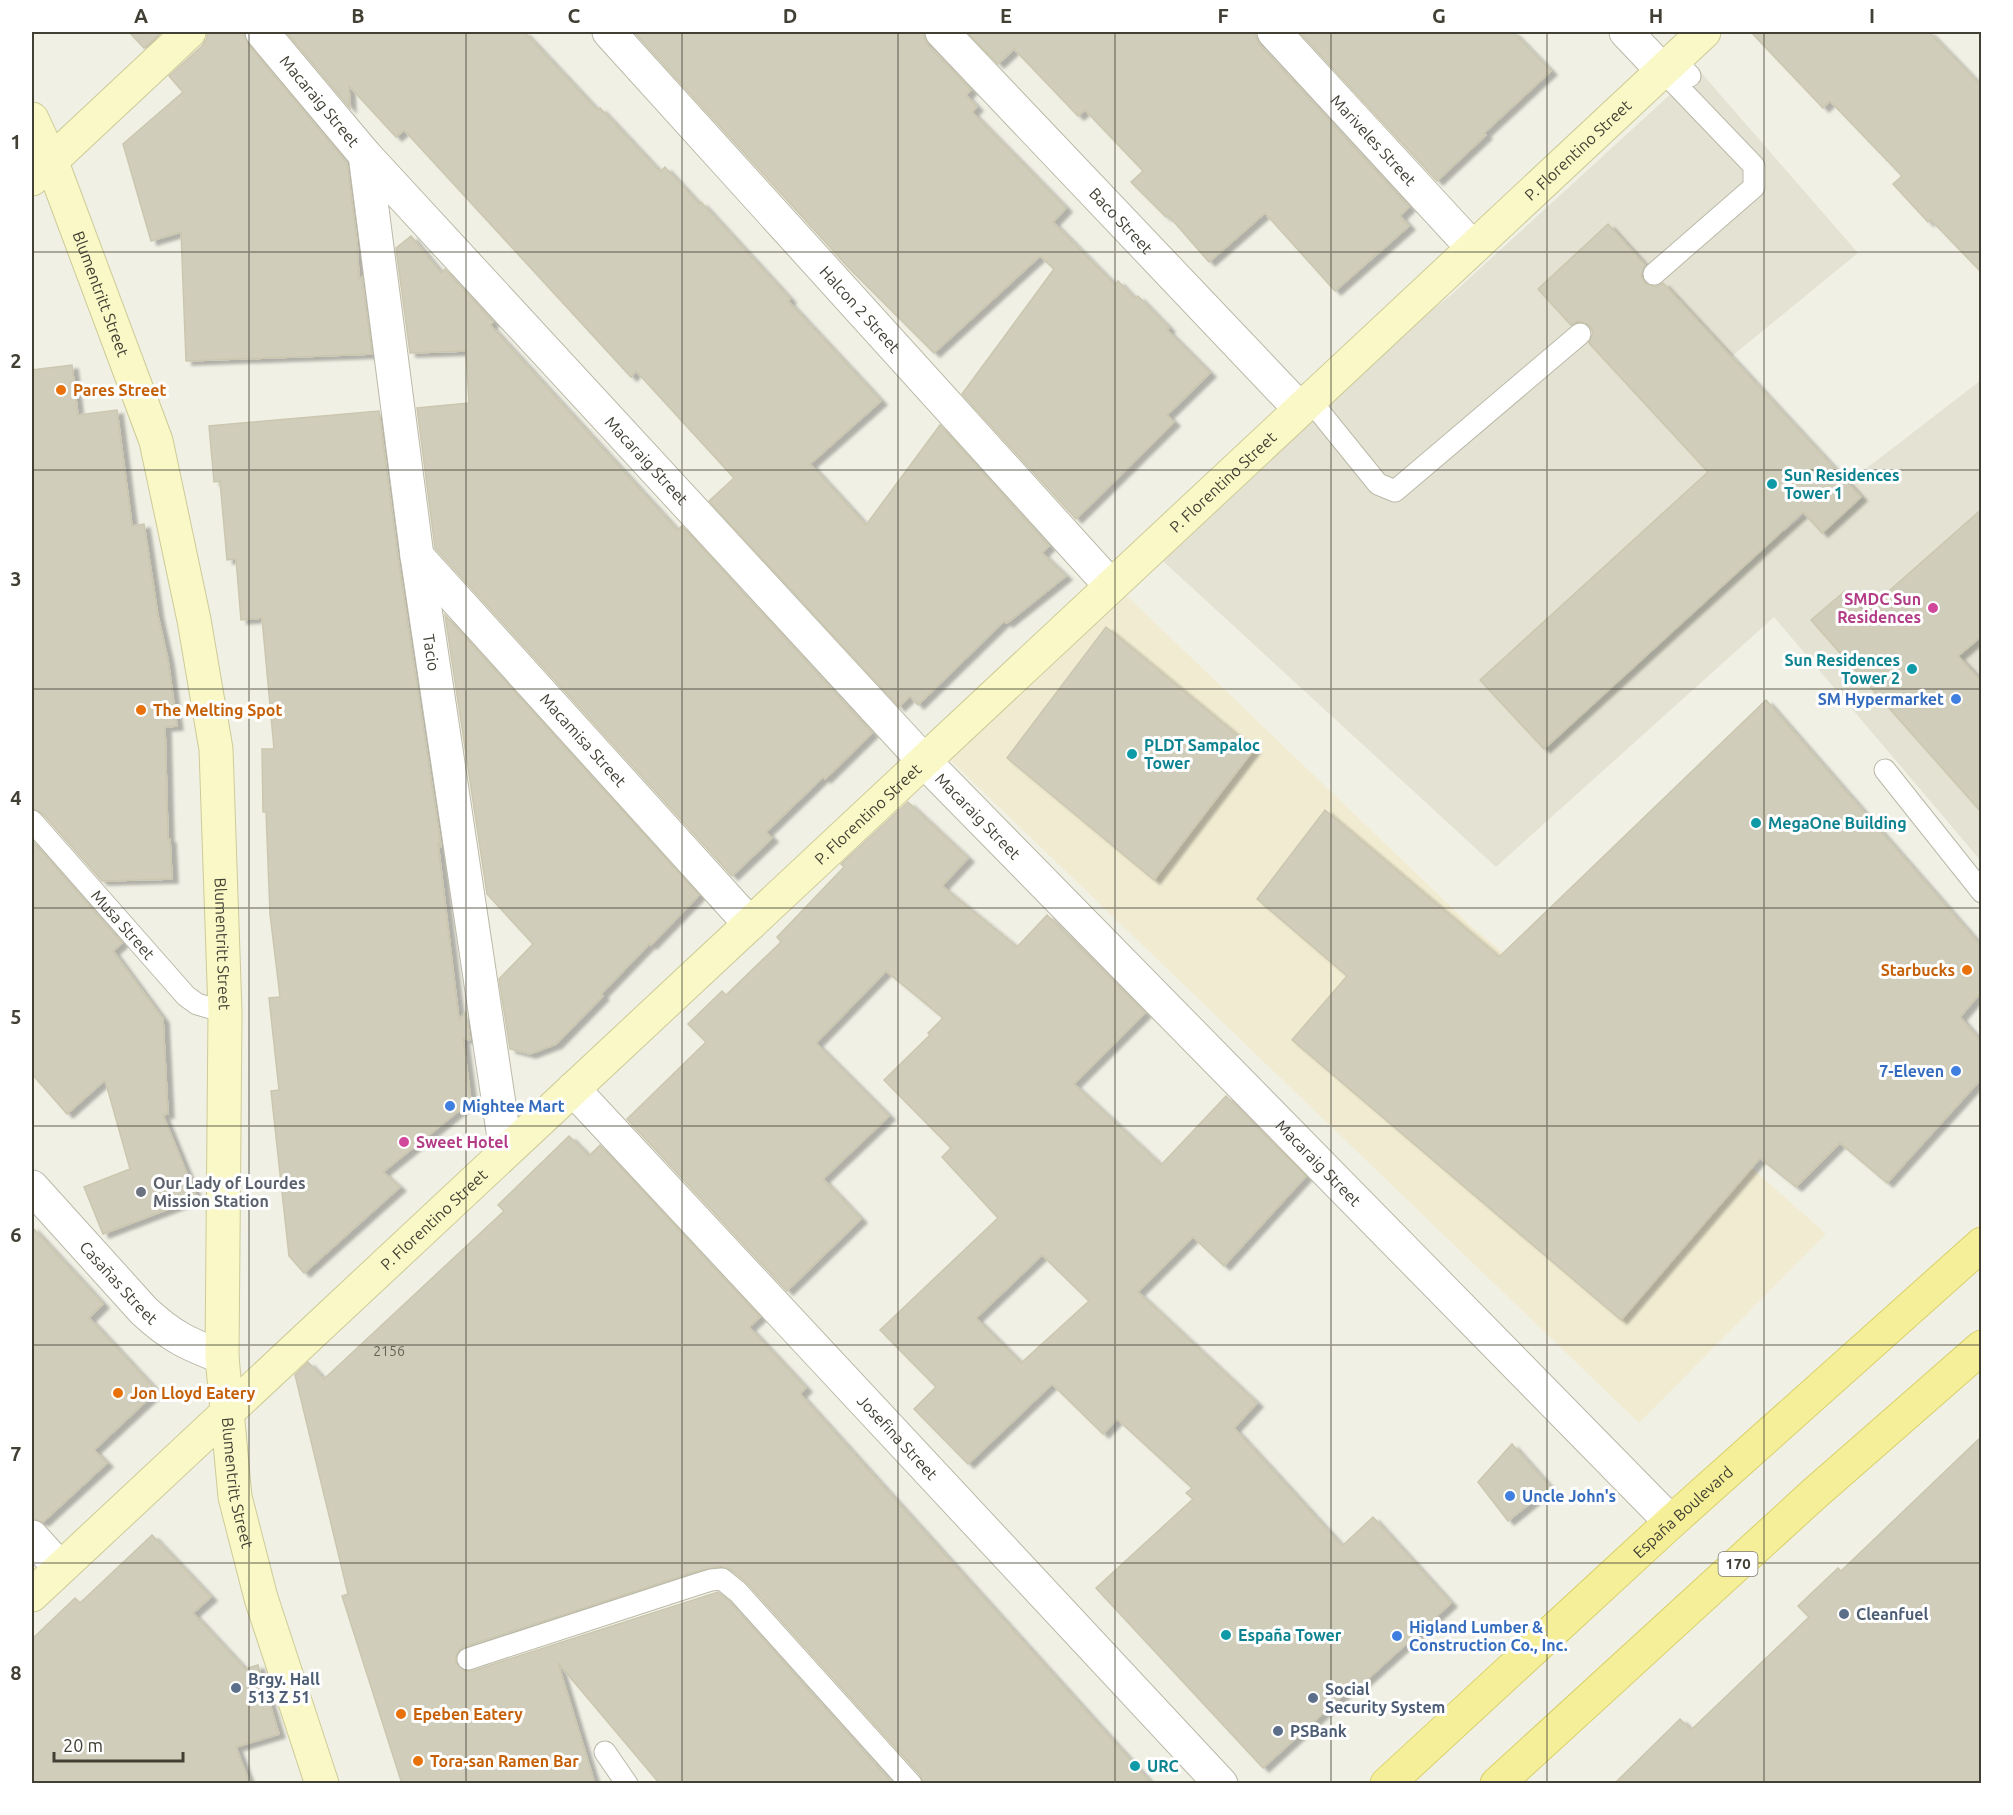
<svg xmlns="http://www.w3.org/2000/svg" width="2013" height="1815" viewBox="0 0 2013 1815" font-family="Ubuntu,sans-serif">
<defs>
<filter id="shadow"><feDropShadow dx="6" dy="4" stdDeviation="1.5" flood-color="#0004"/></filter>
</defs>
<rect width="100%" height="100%" fill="#f1f0e5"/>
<!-- residential -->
<path fill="#e4e3d3" d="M1698,69L1858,253L1676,402L1784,532L1981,380V861L1774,617L1496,867L1152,551L1361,366L1451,295Z"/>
<!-- commercial -->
<path fill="#f1ebd1" d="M1127,596L1471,926L1589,1023L1826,1234L1639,1423L945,755Z"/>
<!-- building -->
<g fill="#d1cdbb" stroke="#cbc7af" stroke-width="1.5" fill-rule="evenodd" filter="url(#shadow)">
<path d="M129,32H162L144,48Z"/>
<path d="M207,32H244L248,44L347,163L357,241L359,279L362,277L372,354L186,361L181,232L151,241L123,144L183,92L169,76L202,46L207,38Z"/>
<path d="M286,32H524L597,110L600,108L660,172L665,167L699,204L701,202L790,299L788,301L881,401L810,464L866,525L940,425L1049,546L1042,553L1066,576L1007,623L1004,621L918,705L910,696L899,707L709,501L734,478L636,371L631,377L404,130L396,137L349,86L350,108Z"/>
<path d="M634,32H924V37L928,45L971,90L966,95L977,107L972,112L1066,208L1053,222L1115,285L1118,281L1135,299L1138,296L1169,328L1167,330L1210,373L1167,415L1174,422L1076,519L962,394L1054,269L1040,256L934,353L847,266Z"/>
<path d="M967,32H1256V37L1260,45L1409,207L1400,216L1409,226L1335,291L1265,213L1209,262L1168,215L1166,217L1131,182L1143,171L1085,110L1078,116L1014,49L998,64Z"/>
<path d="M1299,32H1513L1551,71L1484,133L1486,135L1437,181Z"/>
<path d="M1751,32H1929L1982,87V273L1931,220L1928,222L1893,184L1902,176L1830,101L1823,108Z"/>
<path d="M1608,224L1645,265L1641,276L1645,283L1656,287L1663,283L1861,497L1822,533L1803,512L1544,749L1480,680L1708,472L1589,343L1593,332L1589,325L1578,321L1571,325L1538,289Z"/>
<path d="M411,236L441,273L445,269L493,322L490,325L677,530L682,526L872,733L825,779L823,777L766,832L772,838L732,876L435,548L417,408L469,403L466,351L410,353L396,248Z"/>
<path d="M72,365L78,415L117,410L132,526L144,524L158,616L168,660L177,726L165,727L168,839H170L172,879L102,881L42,813L32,809V370Z"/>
<path d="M379,411L398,558L441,846L438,843L459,1020L466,1012L470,1040L463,1038L471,1101L383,1172L400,1187L304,1273L289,1256L271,1091L279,1090L269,998L280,997L270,914L266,812H263L262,749H274L262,618L241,620L236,559L227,560L220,481L214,482L209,426Z"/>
<path d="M1982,509V636L1958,656L1982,682V813L1811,620L1845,591L1864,613Z"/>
<path d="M445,615L699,895L651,945L650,943L601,994L603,996L556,1044L530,1054L510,1049L499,979L533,944L487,894Z"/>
<path d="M1106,627L1254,749L1154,880L1007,758Z"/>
<path d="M1766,700L1982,947V991L1960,1017L1982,1043V1078L1887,1183L1840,1143L1796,1187L1760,1158L1621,1320L1292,1040L1347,976L1257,899L1325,810L1499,957Z"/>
<path d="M908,802L968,858L942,886L1017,947L1047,915L1145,1013L1074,1084L1161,1165L1226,1096L1306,1176L1224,1266L1193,1237L1138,1292L1257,1403L1234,1428L1342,1546L1373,1517L1451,1603L1360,1686L1357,1682L1263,1768L1096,1588L1193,1499L1186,1493L1192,1488L1117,1419L1103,1434L1052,1384L968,1464L914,1409L936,1387L880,1330L998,1218L942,1157L951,1148L884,1080L930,1035L928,1033L943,1018L886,971L816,1043L889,1116L823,1179L861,1219L787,1291L627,1119L706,1042L688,1024L722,991L726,995L781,942L777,937L844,867L841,864ZM1042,1255L1089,1301L1021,1363L976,1318Z"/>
<path d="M32,840L122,943L113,951L163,1019L168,1114L163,1115L197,1198L103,1234L84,1187L130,1169L105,1080L67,1114L32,1074Z"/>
<path d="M569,1136L589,1156L600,1145L760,1317L749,1327L806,1388L800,1394L1152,1784H923L920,1775L747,1583L730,1569L721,1566L691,1573L464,1647L459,1650L456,1656V1663L465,1671H472L718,1592L729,1601L893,1784H660L558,1663L595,1784H402L342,1596L348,1594L295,1375L308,1362L324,1379L504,1211L498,1205Z"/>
<path d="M32,1227L103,1304L89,1318L157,1391L94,1450L107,1463L43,1522L32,1519Z"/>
<path d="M1982,1436V1784H1614L1680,1719L1691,1730L1809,1617L1798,1606L1838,1568L1841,1571Z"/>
<path d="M1512,1444L1550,1487L1508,1521L1478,1482Z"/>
<path d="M152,1535L211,1597L193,1613L245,1669L258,1665L279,1734L236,1747L250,1784H32V1639L75,1598L80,1603Z"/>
</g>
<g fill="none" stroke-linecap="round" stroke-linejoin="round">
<!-- lane casing -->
<g stroke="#bbb9a8" stroke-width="23">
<g id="lane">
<path d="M1674,59L1690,76"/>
<path d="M1654,274L1754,187V166L1662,70"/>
<path d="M1310,400L1378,484L1395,491L1580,334"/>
<path d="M1885,770L1982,892"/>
<path id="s1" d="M32,821L186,996L197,1004L225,1012"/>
<path d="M468,1659L695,1585L711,1580L722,1579L738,1592L911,1784"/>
<path d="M605,1752L627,1784"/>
</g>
</g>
<!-- street casing -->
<g stroke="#bbb9a8" stroke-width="35">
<g id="street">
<path id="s2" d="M262,32L365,155L924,761L1671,1522"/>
<path id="s3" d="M609,32L1111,586"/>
<path id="s4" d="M942,32L1300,409"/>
<path id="s5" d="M1274,32L1473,248"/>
<path d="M1626,32L1662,70"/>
<path id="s6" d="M365,155L417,556L506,1151"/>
<path id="s7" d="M417,556L750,924"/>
<path id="s8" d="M573,1089L1221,1784"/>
<path id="s9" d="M32,1187L144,1311C172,1337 188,1344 222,1357"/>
<path d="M32,1537L60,1568"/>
</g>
</g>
<!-- secondary casing -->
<g stroke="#cdcb98" stroke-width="35">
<g id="secondary">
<path id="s10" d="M32,119L51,160L156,441L194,620L216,749L225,1012L222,1357L235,1497L261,1598L322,1784"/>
<path d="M32,179L189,32"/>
<path id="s11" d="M32,1595L1704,32"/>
</g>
</g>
<!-- primary casing -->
<g stroke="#d8d06b" stroke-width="35">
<g id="primary">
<path id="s12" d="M1387,1784L1671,1522L1982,1244"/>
<path d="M1497,1784L1814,1494L1982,1347"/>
</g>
</g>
<!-- lane -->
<use href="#lane" stroke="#fff" stroke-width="21"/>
<!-- street -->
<use href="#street" stroke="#fff" stroke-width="33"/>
<!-- secondary -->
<use href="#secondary" stroke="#f9f8c6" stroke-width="33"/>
<!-- primary -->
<use href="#primary" stroke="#f5ef99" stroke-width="33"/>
</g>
<!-- grid -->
<path fill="none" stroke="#424035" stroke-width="1.5" stroke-opacity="0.55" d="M249,32V1784M466,32V1784M682,32V1784M898,32V1784M1115,32V1784M1331,32V1784M1547,32V1784M1764,32V1784M32,252H1982M32,470H1982M32,689H1982M32,908H1982M32,1126H1982M32,1345H1982M32,1563H1982"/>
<!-- markers -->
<g fill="#e8710a" stroke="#fff" stroke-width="2">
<circle cx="61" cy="390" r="6"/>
<circle cx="141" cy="710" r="6"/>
<circle cx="1967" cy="970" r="6"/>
<circle cx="118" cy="1393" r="6"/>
<circle cx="401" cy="1714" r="6"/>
<circle cx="418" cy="1761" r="6"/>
</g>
<g fill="#0f9aa8" stroke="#fff" stroke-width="2">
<circle cx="1772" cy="484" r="6"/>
<circle cx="1912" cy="669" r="6"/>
<circle cx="1132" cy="754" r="6"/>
<circle cx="1756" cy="823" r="6"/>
<circle cx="1226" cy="1635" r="6"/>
<circle cx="1135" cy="1766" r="6"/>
</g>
<g fill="#d1479c" stroke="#fff" stroke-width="2">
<circle cx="1933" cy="608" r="6"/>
<circle cx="404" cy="1142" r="6"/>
</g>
<g fill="#3f7fe0" stroke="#fff" stroke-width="2">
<circle cx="1956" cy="699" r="6"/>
<circle cx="1956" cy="1071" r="6"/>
<circle cx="450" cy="1106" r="6"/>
<circle cx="1510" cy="1496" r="6"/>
<circle cx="1397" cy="1636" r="6"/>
</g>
<circle fill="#6b7280" stroke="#fff" stroke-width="2" cx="141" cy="1192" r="6"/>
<g fill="#5c6f8a" stroke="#fff" stroke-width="2">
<circle cx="1844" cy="1614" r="6"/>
<circle cx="236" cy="1688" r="6"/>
<circle cx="1313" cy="1698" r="6"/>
<circle cx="1278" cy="1731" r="6"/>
</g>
<g text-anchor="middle" stroke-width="6" stroke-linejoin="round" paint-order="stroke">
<!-- number labels -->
<g font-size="14" fill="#666356">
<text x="389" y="1356">2156</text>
</g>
<!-- shield labels -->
<rect fill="#fff" stroke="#7b7972" stroke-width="1.5" x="1718.5" y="1552" width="39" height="24" rx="4.5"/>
<g font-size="15" font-weight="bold" fill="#424035">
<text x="1738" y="1569">170</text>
</g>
<!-- street labels -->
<g font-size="16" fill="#424035" stroke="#fff">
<text dy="6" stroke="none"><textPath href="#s2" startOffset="90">Macaraig Street</textPath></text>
<text dy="6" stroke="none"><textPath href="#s5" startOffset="147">Mariveles Street</textPath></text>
<text dy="6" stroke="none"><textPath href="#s11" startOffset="2116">P. Florentino Street</textPath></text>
<text dy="6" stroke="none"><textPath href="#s4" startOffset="260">Baco Street</textPath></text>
<text dy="6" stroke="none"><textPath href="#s10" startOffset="188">Blumentritt Street</textPath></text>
<text dy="6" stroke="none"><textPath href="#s3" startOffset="374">Halcon 2 Street</textPath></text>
<text dy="6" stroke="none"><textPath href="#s2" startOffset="576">Macaraig Street</textPath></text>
<text dy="6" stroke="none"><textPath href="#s11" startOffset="1630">P. Florentino Street</textPath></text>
<text dy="6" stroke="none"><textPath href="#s6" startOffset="502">Tacio</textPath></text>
<text dy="6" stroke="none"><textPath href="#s7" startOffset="248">Macamisa Street</textPath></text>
<text dy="6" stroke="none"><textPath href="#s11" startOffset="1144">P. Florentino Street</textPath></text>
<text dy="6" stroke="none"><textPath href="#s2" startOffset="1062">Macaraig Street</textPath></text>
<text dy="6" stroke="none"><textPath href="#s1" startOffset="138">Musa Street</textPath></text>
<text dy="6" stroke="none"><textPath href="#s10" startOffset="854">Blumentritt Street</textPath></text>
<text dy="6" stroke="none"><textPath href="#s2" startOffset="1548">Macaraig Street</textPath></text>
<text dy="6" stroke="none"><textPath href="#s11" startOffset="550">P. Florentino Street</textPath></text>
<text dy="6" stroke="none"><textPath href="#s9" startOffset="129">Casañas Street</textPath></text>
<text dy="6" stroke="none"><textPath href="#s8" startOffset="476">Josefina Street</textPath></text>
<text dy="6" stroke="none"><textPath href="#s10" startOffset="1394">Blumentritt Street</textPath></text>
<text dy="6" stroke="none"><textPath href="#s12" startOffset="402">España Boulevard</textPath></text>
</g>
<!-- food labels -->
<g font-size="16" font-weight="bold" fill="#c56008" stroke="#fff" text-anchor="start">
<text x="73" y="396">Pares Street</text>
<text x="153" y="716">The Melting Spot</text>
<text x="1955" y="976" text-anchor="end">Starbucks</text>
<text x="130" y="1399">Jon Lloyd Eatery</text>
<text x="413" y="1720">Epeben Eatery</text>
<text x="430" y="1767">Tora-san Ramen Bar</text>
</g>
<!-- culture labels -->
<g font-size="16" font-weight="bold" fill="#0d838f" stroke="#fff" text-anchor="start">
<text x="1784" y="481">Sun Residences<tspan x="1784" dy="18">Tower 1</tspan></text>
<text x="1900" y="666" text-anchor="end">Sun Residences<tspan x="1900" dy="18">Tower 2</tspan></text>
<text x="1144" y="751">PLDT Sampaloc<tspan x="1144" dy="18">Tower</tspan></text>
<text x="1768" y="829">MegaOne Building</text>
<text x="1238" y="1641">España Tower</text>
<text x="1147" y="1772">URC</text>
</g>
<!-- hotel labels -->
<g font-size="16" font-weight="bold" fill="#b23c85" stroke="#fff" text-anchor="end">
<text x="1921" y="605">SMDC Sun<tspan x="1921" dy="18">Residences</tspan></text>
<text x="416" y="1148" text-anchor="start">Sweet Hotel</text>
</g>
<!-- shop labels -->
<g font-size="16" font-weight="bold" fill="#366cbe" stroke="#fff" text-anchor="start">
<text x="1944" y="705" text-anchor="end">SM Hypermarket</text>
<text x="1944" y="1077" text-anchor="end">7-Eleven</text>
<text x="462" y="1112">Mightee Mart</text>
<text x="1522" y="1502">Uncle John's</text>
<text x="1409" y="1633">Higland Lumber &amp;<tspan x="1409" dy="18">Construction Co., Inc.</tspan></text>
</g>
<!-- worship labels -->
<g font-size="16" font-weight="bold" fill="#5b616d" stroke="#fff" text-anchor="start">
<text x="153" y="1189">Our Lady of Lourdes<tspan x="153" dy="18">Mission Station</tspan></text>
</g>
<!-- service labels -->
<g font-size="16" font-weight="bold" fill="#4e5e75" stroke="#fff" text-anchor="start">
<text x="1856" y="1620">Cleanfuel</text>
<text x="248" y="1685">Brgy. Hall<tspan x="248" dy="18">513 Z 51</tspan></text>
<text x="1325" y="1695">Social<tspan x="1325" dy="18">Security System</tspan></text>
<text x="1290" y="1737">PSBank</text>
</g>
</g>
<!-- border -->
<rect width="2013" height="1815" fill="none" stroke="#ffffff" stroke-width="66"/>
<!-- scale -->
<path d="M54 1752v9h129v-9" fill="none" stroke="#424035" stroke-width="3"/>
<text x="63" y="1752" font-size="18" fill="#424035" stroke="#ffffff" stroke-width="4.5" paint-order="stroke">20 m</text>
<rect x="33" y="33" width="1947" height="1749" fill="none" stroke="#424035" stroke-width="2"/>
<g font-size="20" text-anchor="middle" font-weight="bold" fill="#424035">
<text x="141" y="23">A</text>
<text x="358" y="23">B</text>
<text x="574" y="23">C</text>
<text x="790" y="23">D</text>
<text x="1006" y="23">E</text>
<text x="1223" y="23">F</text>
<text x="1439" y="23">G</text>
<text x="1656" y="23">H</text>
<text x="1872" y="23">I</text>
<text x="16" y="149">1</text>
<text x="16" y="368">2</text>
<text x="16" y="586">3</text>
<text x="16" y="805">4</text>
<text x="16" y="1024">5</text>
<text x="16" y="1242">6</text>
<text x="16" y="1461">7</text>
<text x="16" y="1680">8</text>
</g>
</svg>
